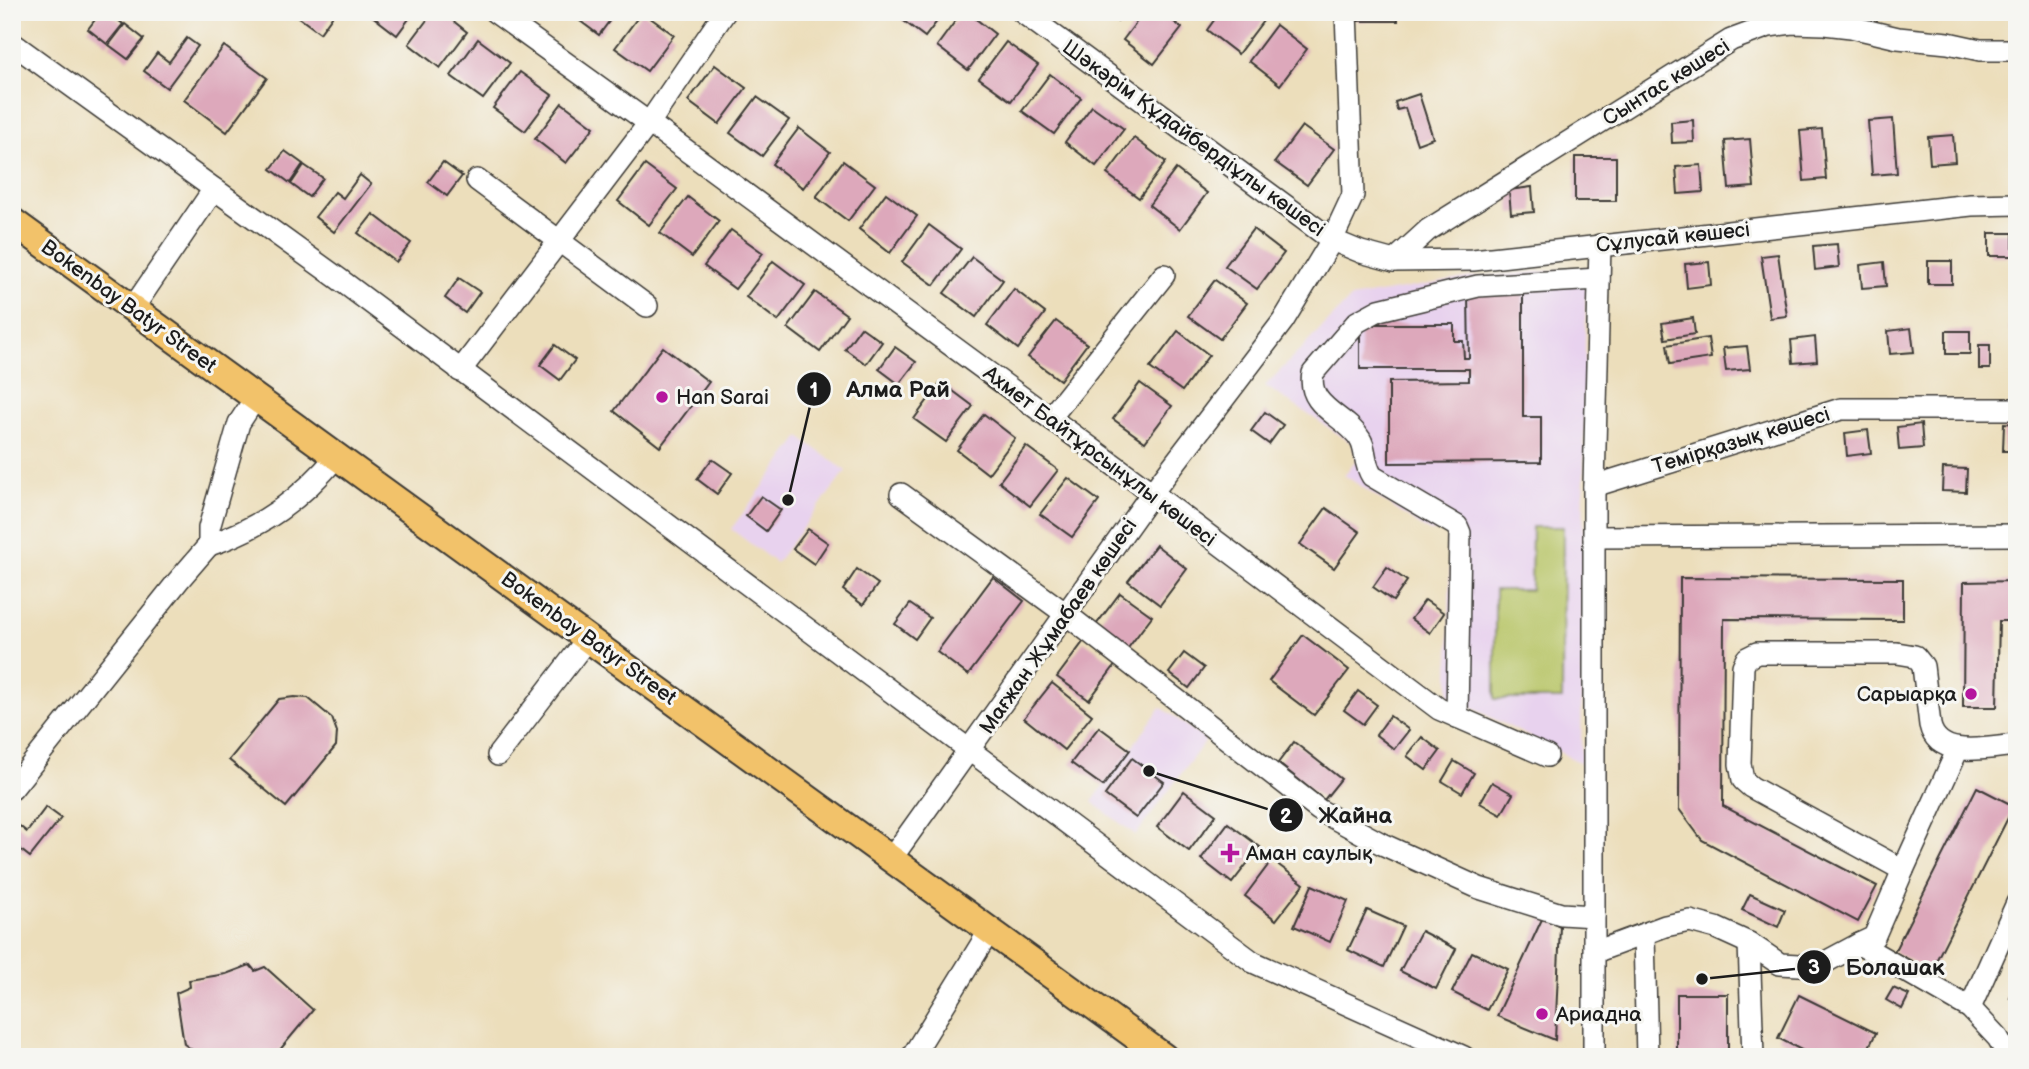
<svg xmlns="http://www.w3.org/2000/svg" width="2029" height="1069" viewBox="0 0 2029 1069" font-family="'Balsamiq Sans',sans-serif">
<rect width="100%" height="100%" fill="#f6f6f2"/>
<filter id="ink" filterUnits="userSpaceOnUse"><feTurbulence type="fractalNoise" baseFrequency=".0143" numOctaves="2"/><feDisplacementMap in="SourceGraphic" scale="14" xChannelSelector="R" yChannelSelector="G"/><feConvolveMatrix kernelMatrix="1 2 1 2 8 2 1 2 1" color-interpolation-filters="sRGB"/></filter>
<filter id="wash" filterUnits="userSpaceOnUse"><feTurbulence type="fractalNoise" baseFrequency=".00686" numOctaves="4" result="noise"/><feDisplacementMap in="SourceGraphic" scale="28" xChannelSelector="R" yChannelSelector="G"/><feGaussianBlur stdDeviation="1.57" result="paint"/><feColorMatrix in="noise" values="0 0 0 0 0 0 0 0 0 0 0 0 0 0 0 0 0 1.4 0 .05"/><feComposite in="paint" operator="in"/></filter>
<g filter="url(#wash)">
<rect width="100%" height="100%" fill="#ecdebb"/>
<!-- built -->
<g fill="#e8d2ee">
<path d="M1586,268L1581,763L1449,696L1450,529L1430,532L1344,475L1357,460L1352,443L1265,386L1351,298L1471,277Z"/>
<path d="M800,437L846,471L776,563L731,529Z"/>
<path d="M1161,707L1206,740L1136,835L1092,802Z"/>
</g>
<!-- green -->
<path fill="#b8c567" stroke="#6a7042" stroke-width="2" d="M1532,527H1563L1562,699H1495V590H1531Z"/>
<g id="blocks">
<!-- building -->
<g fill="#dda8bb">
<path d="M101,12H108L123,24L107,44L88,29Z"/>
<path d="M295,12H335L320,33L294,14Z"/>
<path d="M367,12H414L397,35Z"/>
<path d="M433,12H442L467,32L440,68L409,44Z"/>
<path d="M568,12H616L599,35Z"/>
<path d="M642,12L674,35L647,71L615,48Z"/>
<path d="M892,12H944L925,37Z"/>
<path d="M962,12H967L995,34L968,70L937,46Z"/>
<path d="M1105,12H1124L1117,21Z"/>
<path d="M1144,12H1161L1182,28L1154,64L1123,40Z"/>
<path d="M1220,12H1259L1266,17L1238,54L1207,30Z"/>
<rect x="1357" y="12" width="41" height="9"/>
<path d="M125,24L144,39L128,59L109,45Z"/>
<path d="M1276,25L1307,49L1280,85L1249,61Z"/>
<path d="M187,38L198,46L167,88L144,71L157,53L169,62Z"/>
<path d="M478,39L510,63L483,99L451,76Z"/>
<path d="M1006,42L1038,65L1011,101L979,78Z"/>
<path d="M224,46L267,78L227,132L184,100Z"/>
<path d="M715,65L746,88L719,124L688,101Z"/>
<path d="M520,72L552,95L525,131L493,108Z"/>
<path d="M1050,74L1081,98L1054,134L1022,111Z"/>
<path d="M1419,94L1433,138L1417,144L1405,108L1397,110L1395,102Z"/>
<path d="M757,97L789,120L762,156L730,133Z"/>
<path d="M562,103L594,127L566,163L535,139Z"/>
<path d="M1092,106L1124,129L1096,166L1065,142Z"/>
<path d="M1893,119L1897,173L1872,175L1868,121Z"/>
<path d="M1693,120L1694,142L1672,143L1671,122Z"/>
<path d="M1302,126L1334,149L1307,185L1275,162Z"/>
<path d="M799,128L830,152L803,188L772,164Z"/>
<path d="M1822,129L1826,179L1804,181L1800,131Z"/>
<path d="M1953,135L1955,162L1930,164L1928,137Z"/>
<path d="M1134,138L1166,162L1139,198L1107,174Z"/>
<path d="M1750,139L1754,187L1729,189L1725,141Z"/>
<path d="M285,151L303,164L290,183L271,169Z"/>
<rect x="1575" y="157" width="41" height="44"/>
<path d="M843,161L875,185L848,221L816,197Z"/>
<path d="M443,162L462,176L447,196L428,182Z"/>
<path d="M304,165L323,178L309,197L291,184Z"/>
<path d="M645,165L677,189L649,225L618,201Z"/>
<path d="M1701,165L1703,192L1678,194L1676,167Z"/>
<path d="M1176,169L1207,193L1180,229L1149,205Z"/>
<path d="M360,175L371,184L334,232L315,217L335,192L343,198Z"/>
<path d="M1532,187L1534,212L1511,214L1509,190Z"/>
<path d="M886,193L917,216L890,253L859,229Z"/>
<path d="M688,197L719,221L692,257L660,233Z"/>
<path d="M373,214L411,243L396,262L358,233Z"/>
<path d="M929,225L961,249L934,285L902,262Z"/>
<path d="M1253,229L1284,253L1257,289L1225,266Z"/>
<path d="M731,230L763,253L735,289L704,266Z"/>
<rect x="1989" y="233" width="24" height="23"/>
<path d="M1837,244L1839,267L1815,270L1813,246Z"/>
<path d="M1778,254L1787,316L1770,318L1761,256Z"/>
<path d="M972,257L1003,280L976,317L944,293Z"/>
<path d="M773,261L805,285L778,321L746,297Z"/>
<rect x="1928" y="261" width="24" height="23"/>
<path d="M1709,262L1711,285L1687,288L1685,264Z"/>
<path d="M1884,262L1886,286L1862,288L1860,265Z"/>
<path d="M459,278L480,292L465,313L445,298Z"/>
<path d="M1215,280L1247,303L1220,339L1188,316Z"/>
<path d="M1014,289L1045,313L1018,349L987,325Z"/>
<path d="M815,292L847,315L820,352L788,328Z"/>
<path d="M1468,294H1523V417H1541V462L1389,463V382L1469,381V369H1360V324H1454V341H1463L1464,358H1469Z"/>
<rect x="2009" y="308" width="8" height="23"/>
<path d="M1693,318L1695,334L1665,339L1662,323Z"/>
<path d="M1056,321L1087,344L1060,380L1028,357Z"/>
<path d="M861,327L882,342L866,364L845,349Z"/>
<path d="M1911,328L1914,352L1890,354L1888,331Z"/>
<path d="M1178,331L1209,355L1182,391L1150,368Z"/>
<rect x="1946" y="331" width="24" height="23"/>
<path d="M1815,337L1817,361L1793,363L1791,340Z"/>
<path d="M1708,338L1711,358L1670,364L1667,345Z"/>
<path d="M555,345L575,360L560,380L540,365Z"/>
<rect x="1979" y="345" width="11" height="24"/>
<path d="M1747,346L1750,369L1726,371L1723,348Z"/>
<path d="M663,347L709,382L660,447L614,411Z"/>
<path d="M895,347L916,362L899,384L879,369Z"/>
<path d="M941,382L973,406L946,442L914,419Z"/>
<path d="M1140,383L1172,406L1145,442L1113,419Z"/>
<path d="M1265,412L1283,425L1269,444L1251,431Z"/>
<path d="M984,414L1015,438L988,474L957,450Z"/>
<path d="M2004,423L2017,424V451H2003Z"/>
<path d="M1921,424L1923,448L1899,450L1897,427Z"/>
<path d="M1868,430L1871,453L1847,456L1845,433Z"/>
<path d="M1026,446L1058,470L1030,506L999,482Z"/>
<path d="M712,459L732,473L717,494L697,479Z"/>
<path d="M1943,468L1967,469L1966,492L1942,491Z"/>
<path d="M1068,478L1099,501L1072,537L1040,514Z"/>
<path d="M761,496L781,510L766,531L746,516Z"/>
<path d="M1326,508L1360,532L1334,568L1300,544Z"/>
<path d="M808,529L828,543L814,564L793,549Z"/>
<path d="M1156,545L1187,569L1160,605L1128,581Z"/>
<path d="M1387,567L1407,581L1393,601L1373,587Z"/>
<path d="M857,569L878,584L863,605L843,590Z"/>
<path d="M993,577L1024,601L968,675L937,652Z"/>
<path d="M1680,578L1903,579V620L1724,619L1723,806L1877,886L1858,922L1702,840L1679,809Z"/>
<path d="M2017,581V621H1999L1997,707H1963L1964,582Z"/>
<path d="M1120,593L1152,616L1125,652L1093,629Z"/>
<path d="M1425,600L1444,613L1430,633L1411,619Z"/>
<path d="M910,604L930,618L915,639L895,624Z"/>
<path d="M1303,635L1349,670L1314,715L1269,681Z"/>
<path d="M1084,641L1116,664L1089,700L1057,677Z"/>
<path d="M1184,653L1204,668L1189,688L1169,673Z"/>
<path d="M1052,683L1092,715L1064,750L1024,718Z"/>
<path d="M1358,691L1377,705L1363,724L1344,710Z"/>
<path d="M294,697L308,698L332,718L337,732L336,746L286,807L229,760L279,699Z"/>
<path d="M1390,716L1409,730L1394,749L1376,735Z"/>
<path d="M1099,727L1130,750L1103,786L1071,763Z"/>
<path d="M1422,737L1440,751L1426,770L1407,756Z"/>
<path d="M1294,742L1341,779L1324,800L1278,763Z"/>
<path d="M1132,758L1164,782L1136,818L1105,795Z"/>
<path d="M1454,761L1474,773L1462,793L1442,781Z"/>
<path d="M1492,782L1513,794L1501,815L1480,803Z"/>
<path d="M1977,787L2014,806L1931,971L1894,952Z"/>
<path d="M1184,791L1216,815L1189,851L1157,827Z"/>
<path d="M46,807L61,818L30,857L12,843V820L27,832Z"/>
<path d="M1228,823L1260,847L1232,883L1201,859Z"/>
<path d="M1272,860L1304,884L1276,920L1245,896Z"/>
<path d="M1312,885L1348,901L1330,942L1294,926Z"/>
<path d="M1750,894L1785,910L1778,927L1742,910Z"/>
<path d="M1367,910L1403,926L1384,967L1348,950Z"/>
<path d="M1543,917L1560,926L1555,1040L1497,1016Z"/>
<path d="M1421,931L1456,949L1436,989L1400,971Z"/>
<path d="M1472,952L1508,969L1487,1010L1452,992Z"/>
<path d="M250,965L255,971L265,967L313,1010L274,1057H202L184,1044L176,993L190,987L189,980L226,974Z"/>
<path d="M2017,984V1001L2010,998Z"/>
<path d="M1893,988L1909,995L1902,1009L1886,1000Z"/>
<rect x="1677" y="994" width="51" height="63"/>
<path d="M1799,995L1876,1033L1864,1057H1815L1778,1038Z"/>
</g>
</g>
</g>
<g filter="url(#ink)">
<use href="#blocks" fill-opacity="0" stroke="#3b3934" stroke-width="2"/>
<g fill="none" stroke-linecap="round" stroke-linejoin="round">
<!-- minor casing -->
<g stroke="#3b3934" stroke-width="24">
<g id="minor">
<path d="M495,12L649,123L1152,493L1439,709L1547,756"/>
<path d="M1022,12L1332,240L1361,252L1394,261L1473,260L1971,205L2017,204"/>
<path d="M12,43L339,279L1253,962L1464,1057"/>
<path d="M477,180L647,306"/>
<path d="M1394,261L1428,230L1731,40L1769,26L1792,23L1824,24L1851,27L1898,38L1948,43L1980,50H2017"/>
<path d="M133,308L214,189"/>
<path d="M460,371L649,123L725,12"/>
<path d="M1050,418L1164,275"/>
<path d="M1594,486L1841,409H2017"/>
<path d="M901,494L1066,614L1319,810L1382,844L1479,888L1561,914L1594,916"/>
<path d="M1594,537L2017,535"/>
<path d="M209,545C263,527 301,499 337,456"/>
<path d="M1457,717L1460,533L1457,526L1372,476C1363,462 1367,450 1360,439C1346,415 1306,408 1313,373L1357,322L1379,310L1478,286L1599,279"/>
<path d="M1958,749L1903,870L1751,787L1743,780L1740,764L1743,666L1747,658L1757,653H1897L1915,656L1923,666L1930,725C1938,761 1990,747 2017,745"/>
<path d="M498,755L588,638"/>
<path d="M12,789L178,581L209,545V528L239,423L256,397"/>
<path d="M891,859L1152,493L1283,321L1332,240L1353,195L1346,12"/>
<path d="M1644,935L1647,1057"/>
<path d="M1749,943L1753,1057"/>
<path d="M1859,944L1874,937L1903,870"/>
<path d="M1595,952L1665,926L1690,921L1716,928L1749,943L1780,964L1818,966L1859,944L1970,1008L1998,1038L2006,1052L2004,1057"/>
<path d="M1970,1008L2017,903"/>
<path d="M912,1057L990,930"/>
<path d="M1594,1057V486L1600,245"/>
</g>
</g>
<!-- major casing -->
<g stroke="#3b3934" stroke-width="30">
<path id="major" d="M12,221L1164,1057"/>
</g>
<!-- minor -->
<use href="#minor" stroke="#fff" stroke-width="21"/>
<!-- major -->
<use href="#major" stroke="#f2c26a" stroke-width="26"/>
</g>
</g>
<!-- markers -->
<g fill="#b5179e" stroke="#f6f6f2" stroke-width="2.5">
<circle cx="662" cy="397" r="7"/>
<circle cx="1971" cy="694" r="7"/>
<path d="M1226.5 842.5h7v7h7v7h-7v7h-7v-7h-7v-7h7z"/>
<circle cx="1542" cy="1014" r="7"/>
</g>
<g text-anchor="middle" stroke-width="6" stroke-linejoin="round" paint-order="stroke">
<!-- street labels -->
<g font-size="21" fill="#1c1c1c" stroke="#f6f6f2">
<text transform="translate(1666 82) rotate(-32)" y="7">Сынтас көшесі</text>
<text transform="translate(1194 138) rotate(36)" y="7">Шәкәрім Құдайбердіұлы көшесі</text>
<text transform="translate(1673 237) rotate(-6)" y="7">Сұлусай көшесі</text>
<text transform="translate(129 306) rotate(36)" y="7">Bokenbay Batyr Street</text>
<text transform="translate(1741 440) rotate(-17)" y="7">Темірқазық көшесі</text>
<text transform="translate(1100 456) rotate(37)" y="7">Ахмет Байтұрсынұлы көшесі</text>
<text transform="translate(1058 626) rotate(-55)" y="7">Мағжан Жұмабаев көшесі</text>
<text transform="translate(589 638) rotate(36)" y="7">Bokenbay Batyr Street</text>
</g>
<!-- poi labels -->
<g font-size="21" fill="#1c1c1c" stroke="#f6f6f2" text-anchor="start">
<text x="676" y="404">Han Sarai</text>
<text x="1957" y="701" text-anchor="end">Сарыарқа</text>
<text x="1246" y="860">Аман саулық</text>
<text x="1556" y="1021">Ариадна</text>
</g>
</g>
<!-- callouts -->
<path fill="none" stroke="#1c1c1c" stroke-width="2.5" d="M788 500L814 389M1149 771L1286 815M1702 979L1814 967"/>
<g fill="#1c1c1c" stroke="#f6f6f2" stroke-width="2.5">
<circle cx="788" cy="500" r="7"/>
<circle cx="1149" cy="771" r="7"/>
<circle cx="1702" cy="979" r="7"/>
<circle cx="814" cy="389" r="18"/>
<circle cx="1286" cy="815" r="18"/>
<circle cx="1814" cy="967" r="18"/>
</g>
<g font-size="21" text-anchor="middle" font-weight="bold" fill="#fff">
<text x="814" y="397">1</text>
<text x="1286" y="823">2</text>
<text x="1814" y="974">3</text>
</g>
<g font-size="23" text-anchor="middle" font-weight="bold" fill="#1c1c1c" stroke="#f6f6f2" stroke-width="6" stroke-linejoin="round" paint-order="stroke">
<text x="898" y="397">Алма Рай</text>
<text x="1355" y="823">Жайна</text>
<text x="1895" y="975">Болашак</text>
</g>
<!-- margin -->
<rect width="2029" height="1069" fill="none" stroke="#f6f6f2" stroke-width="42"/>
</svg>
